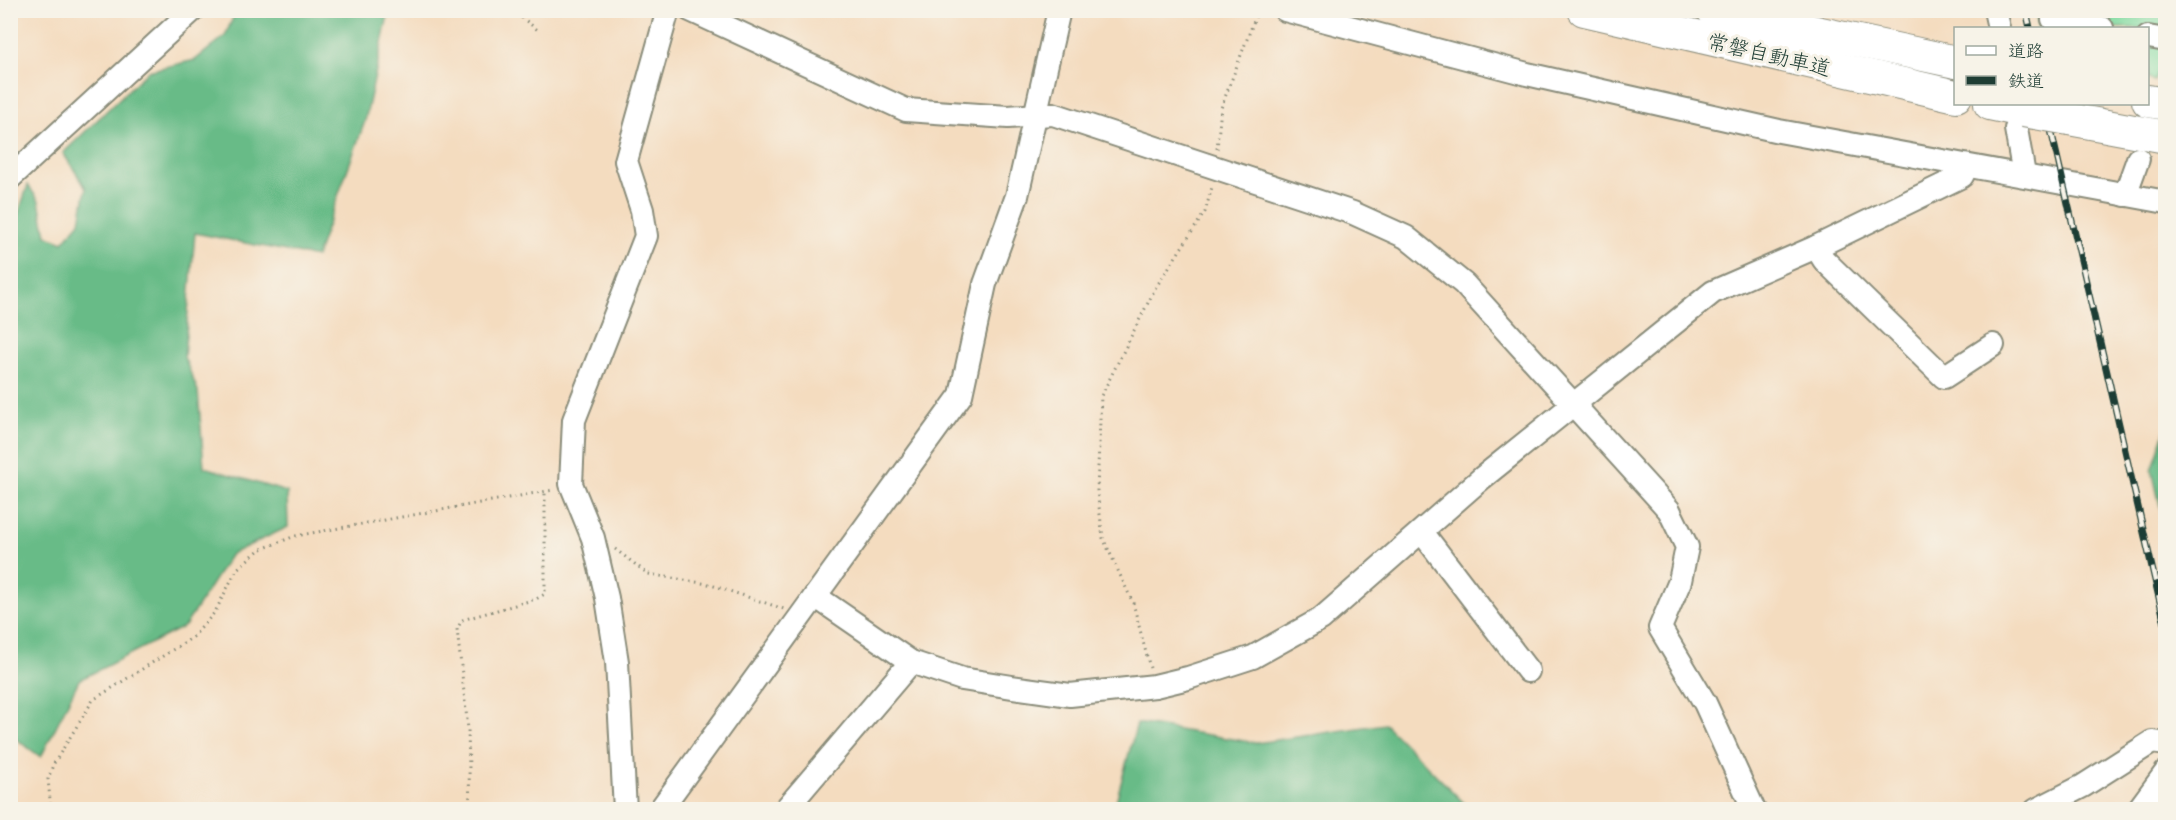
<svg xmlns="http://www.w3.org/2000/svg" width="2176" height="820" viewBox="0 0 2176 820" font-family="'Architects Daughter','Klee One',sans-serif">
<rect width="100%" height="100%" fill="#f7f3e8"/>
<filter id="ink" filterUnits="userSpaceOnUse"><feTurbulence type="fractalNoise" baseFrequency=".0167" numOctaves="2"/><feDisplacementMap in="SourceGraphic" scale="12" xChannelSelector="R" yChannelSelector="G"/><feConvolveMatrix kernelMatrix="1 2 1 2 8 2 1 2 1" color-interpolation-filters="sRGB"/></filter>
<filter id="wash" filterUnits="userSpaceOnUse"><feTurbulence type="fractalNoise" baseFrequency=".008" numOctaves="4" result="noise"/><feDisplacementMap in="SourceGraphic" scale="24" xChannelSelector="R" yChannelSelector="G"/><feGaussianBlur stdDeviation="1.35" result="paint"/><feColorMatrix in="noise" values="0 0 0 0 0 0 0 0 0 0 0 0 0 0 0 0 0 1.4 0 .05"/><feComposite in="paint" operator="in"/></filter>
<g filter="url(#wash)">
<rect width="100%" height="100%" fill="#f4dcbf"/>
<!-- green -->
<path fill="#81dba1" stroke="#508c6a" stroke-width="1.5" d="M2035,11H2162L2165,12V54L2155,81L2148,79V28H2038Z"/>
<!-- forest -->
<g fill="#68bb87" stroke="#447c5e" stroke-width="1.5">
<path d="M236,11H389L365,121L316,257L195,233L184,357L198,391L204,467L287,492L288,527L231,554L185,626L79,680L41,757L11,735V235L28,185L39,201L46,235L63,242L80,222L86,188L63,153L148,71L195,60L225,36Z"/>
<path d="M2165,431H2166L2165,528L2152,470Z"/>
<path d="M1137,723L1256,743L1385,724L1470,809H1114Z"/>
</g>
</g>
<g filter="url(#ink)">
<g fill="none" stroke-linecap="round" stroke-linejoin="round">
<!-- minor casing -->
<g stroke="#8a8c7a" stroke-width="26">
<g id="minor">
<path d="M690,10L906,110L1008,117L1053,114L1353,213L1406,237L1464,284L1669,510L1687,547L1680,581L1660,628L1705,703L1754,810"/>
<path d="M1285,10L1527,74L1779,131L2166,202"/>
<path d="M1995,10L1999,28"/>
<path d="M2053,19L2102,28"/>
<path d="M2148,37L2166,40"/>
<path d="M2016,129L2024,175"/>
<path d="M10,178L193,10"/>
<path d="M2125,195L2138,159"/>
<path d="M1816,247L1824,260L1944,377L1993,345"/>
<path d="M1422,532L1528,671"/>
<path d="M815,596L911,662L962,679L1012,687L1070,695L1155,686L1188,678L1253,657L1321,619L1482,478L1713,292L1816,247L1962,176L1967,166"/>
<path d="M625,810L617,662L607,598L593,538L571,484L574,420L646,236L642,210L626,161L668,10"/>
<path d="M660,810L961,395L985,284L1017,196L1059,10"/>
<path d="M785,810L911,662"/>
<path d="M2036,810L2083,786L2152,742L2166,744"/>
<path d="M2138,810L2166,772"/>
</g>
</g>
<!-- highway casing -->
<g stroke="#8a8c7a" stroke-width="34">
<g id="highway">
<path d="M1584,10L1956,96"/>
<path d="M1713,10L1956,62"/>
<path d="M2148,101L2166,104"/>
<path d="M1990,104L2023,111"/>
<path d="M2069,119L2166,137"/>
</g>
</g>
<!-- path -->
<g stroke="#8a8c7a" stroke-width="3" stroke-dasharray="1.5 4.5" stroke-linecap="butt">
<path d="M512,10L539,31"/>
<path d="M1217,149L1221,108L1258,10"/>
<path d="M615,549L648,574L708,584L784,609"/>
<path d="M1150,668L1133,603L1103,538L1097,491L1101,396L1156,287L1205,212L1212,187"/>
<path d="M51,810L48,779L53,765L93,700L193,637L215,612L237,569L259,550L295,536L553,490"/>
<path d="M470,810L468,729L457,629L462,620L536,599L545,594V493"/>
</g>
<!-- minor -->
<use href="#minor" stroke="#fff" stroke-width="22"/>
<!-- highway -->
<use href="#highway" stroke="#fff" stroke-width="32"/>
<!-- rail casing -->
<g stroke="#1f3d34" stroke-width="7">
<g id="rail">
<path d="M2026,10L2030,28"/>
<path d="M2045,104L2166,628"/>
</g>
</g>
<!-- rail -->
<use href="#rail" stroke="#f7f3e8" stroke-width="4.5" stroke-dasharray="14" stroke-linecap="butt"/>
<!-- highway-bridge casing -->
<g stroke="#8a8c7a" stroke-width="34" stroke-linecap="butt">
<path id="highway-bridge" d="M2023,111L2069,119"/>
</g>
<!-- highway-bridge -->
<use href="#highway-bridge" stroke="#fff" stroke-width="32"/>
</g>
</g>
<g text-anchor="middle" stroke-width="6" stroke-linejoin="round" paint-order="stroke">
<!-- street labels -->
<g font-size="21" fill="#1f3d34" stroke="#f7f3e8">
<text transform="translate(1769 55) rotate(13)" y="7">常磐自動車道</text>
</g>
</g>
<!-- margin -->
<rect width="2176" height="820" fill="none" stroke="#f7f3e8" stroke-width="36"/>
<!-- legend -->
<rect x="1954" y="27" width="195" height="78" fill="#f7f3e8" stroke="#a1aaa0" stroke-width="1.5"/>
<rect x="1966" y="46" width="30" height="9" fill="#ffffff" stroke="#a1aaa0" stroke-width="1.5"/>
<text x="2008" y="57" font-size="18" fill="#1f3d34">道路</text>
<rect x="1966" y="76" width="30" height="9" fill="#1f3d34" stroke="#a1aaa0" stroke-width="1.5"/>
<text x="2008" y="87" font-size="18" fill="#1f3d34">鉄道</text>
</svg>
